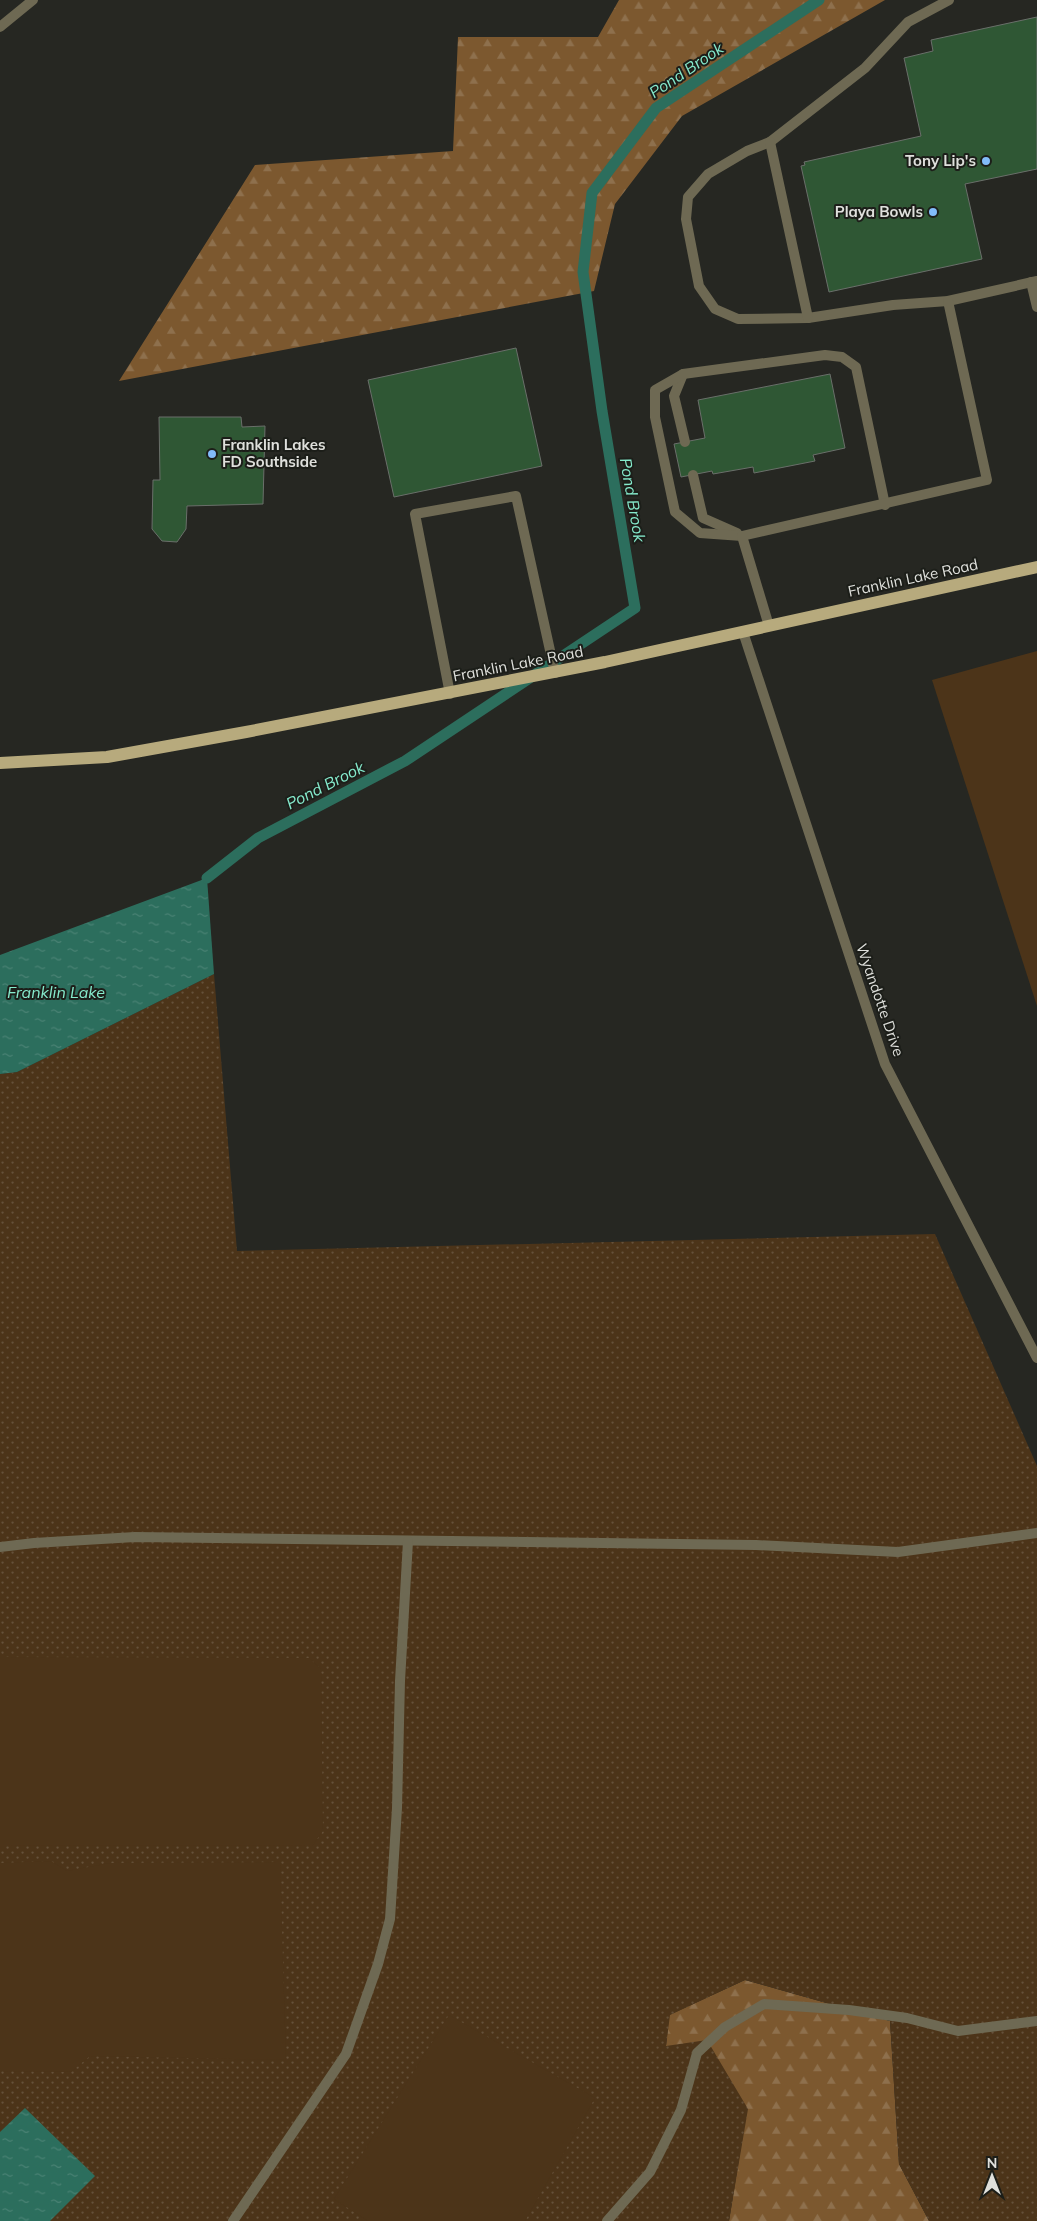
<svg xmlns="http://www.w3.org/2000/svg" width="1037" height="2221" viewBox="0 0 1037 2221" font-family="Mulish,sans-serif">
<defs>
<pattern id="forest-firs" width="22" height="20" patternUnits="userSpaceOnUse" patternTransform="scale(1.25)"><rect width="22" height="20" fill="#7c582f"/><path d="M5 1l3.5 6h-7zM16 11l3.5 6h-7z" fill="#8e704d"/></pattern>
<pattern id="park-dots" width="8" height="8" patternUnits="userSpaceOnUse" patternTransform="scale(1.25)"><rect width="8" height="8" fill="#4c3419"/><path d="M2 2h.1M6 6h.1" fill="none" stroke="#65513a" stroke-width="1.8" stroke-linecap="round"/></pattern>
<pattern id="water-ripples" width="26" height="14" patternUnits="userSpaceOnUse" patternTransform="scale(1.25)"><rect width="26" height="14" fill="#2c6e5d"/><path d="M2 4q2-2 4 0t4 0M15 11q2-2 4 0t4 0" fill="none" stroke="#4a8274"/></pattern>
</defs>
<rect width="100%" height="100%" fill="#262722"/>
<!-- forest -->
<g fill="url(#forest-firs)">
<path d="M619,0H885L682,116L615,204L594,291L119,381L255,165L453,151L458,37H598Z"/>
<path d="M745,1980L890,2021L899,2164L929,2221H729L747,2109L666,2046L669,2015Z"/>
</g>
<!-- park -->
<path fill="url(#park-dots)" d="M214,974L237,1251L935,1234L1037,1466V2221H929L899,2164L890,2021L745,1980L670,2015L666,2046L707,2040L748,2109L729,2221H0V1074L17,1072Z"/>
<!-- garden -->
<g fill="#4c3419">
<path d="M1037,651V1006L932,680Z"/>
<path d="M0,1657L309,1658L321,1669L323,1831L312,1846L0,1845Z"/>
<path d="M51,1861L67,1871L110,1863L280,1862L286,2060L90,2056L71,2072L0,2071V1863Z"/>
<path d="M449,2015L595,2098L525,2221H368L334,2199Z"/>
</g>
<!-- water -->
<g fill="url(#water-ripples)">
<path d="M207,878L214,974L17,1072L0,1074V955Z"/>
<path d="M25,2108L95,2176L50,2221H0V2132Z"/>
</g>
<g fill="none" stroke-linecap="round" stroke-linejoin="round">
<!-- stream -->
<path stroke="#2c6e5d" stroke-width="11" d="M207,878L258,838L405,761L635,608L602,411L583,272L592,193L656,108L819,0"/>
</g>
<!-- building -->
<g fill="#2f5734" stroke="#6a6f6a">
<path d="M1037,17V169L965,184L982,259L829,292L801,166L805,165L804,162L921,136L904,58L933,51L931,40Z"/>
<path d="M516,348L542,466L394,497L368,380Z"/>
<path d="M830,374L845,448L813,455L815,461L754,473L753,467L713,474L712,471L681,477L674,444L705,438L698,400Z"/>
<path d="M159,417H241L242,427L265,426L263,504L187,506L186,529L177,542L162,541L152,529L153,480H160Z"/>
</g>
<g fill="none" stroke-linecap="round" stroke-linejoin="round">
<!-- service -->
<g stroke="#6e6953" stroke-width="10">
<path d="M949,0L908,22L865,68L770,142L747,151L708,174L688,197L686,219L699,286L715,309L738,319L808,318L893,305L948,301L1037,281"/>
<path d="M770,142L808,318"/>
<path d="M1031,282L1037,307"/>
<path d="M683,374L674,396L685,442"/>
<path d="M693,475L703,518L737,533"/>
<path d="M742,536L700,533L675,512L655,417V390L683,374L825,355L842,357L856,367L885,505"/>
<path d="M769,626L742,536L987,480L948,301"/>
<path d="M450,694L415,514L516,496L555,673"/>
<path d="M0,1547L34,1543L135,1537L756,1545L898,1552L1037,1533"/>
<path d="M233,2221L346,2054L378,1964L390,1919L397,1808L400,1681L408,1541"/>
<path d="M607,2221L650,2172L681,2110L697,2053L725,2027L764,2004L849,2010L907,2018L958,2031L1037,2021"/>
</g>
<!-- minor -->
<g stroke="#6e6953" stroke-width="10">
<path d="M0,27L33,0"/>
<path d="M743,632L885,1064L1037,1358"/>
</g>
<!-- primary -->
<path stroke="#b7aa7d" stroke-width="12" d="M0,763L107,757L246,732L605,662L1037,567"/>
</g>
<!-- markers -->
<g fill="#82bcfa" stroke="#1c1e19" stroke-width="2">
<circle cx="986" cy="161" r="5"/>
<circle cx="933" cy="212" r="5"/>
<circle cx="212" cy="454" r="5"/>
</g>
<g text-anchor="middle" stroke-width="4" stroke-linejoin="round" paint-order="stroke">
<!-- poi labels -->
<g font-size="15" font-weight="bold" fill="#dfe0dc" stroke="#1c1e19" text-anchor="end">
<text x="976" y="166">Tony Lip's</text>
<text x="923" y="217">Playa Bowls</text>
<text x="222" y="450" text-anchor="start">Franklin Lakes<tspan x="222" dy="17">FD Southside</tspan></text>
</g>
<!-- street labels -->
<g font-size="15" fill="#dfe0dc" stroke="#1c1e19">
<text transform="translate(913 578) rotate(-12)" y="5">Franklin Lake Road</text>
<text transform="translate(518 664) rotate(-11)" y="5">Franklin Lake Road</text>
<text transform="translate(880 1000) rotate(71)" y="5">Wyandotte Drive</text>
</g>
<!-- water labels -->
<g font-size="16" font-style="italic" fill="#86ebcd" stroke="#1c1e19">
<text transform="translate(686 70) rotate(-34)" y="6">Pond Brook</text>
<text transform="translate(633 500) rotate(80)" y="6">Pond Brook</text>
<text transform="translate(325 785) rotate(-27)" y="6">Pond Brook</text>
<text x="56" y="998">Franklin Lake</text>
</g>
</g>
<!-- north arrow -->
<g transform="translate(992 2176)" stroke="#1c1e19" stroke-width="4" paint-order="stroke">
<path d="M0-4L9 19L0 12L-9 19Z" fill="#dfe0dc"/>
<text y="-8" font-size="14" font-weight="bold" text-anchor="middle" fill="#dfe0dc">N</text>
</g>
</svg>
